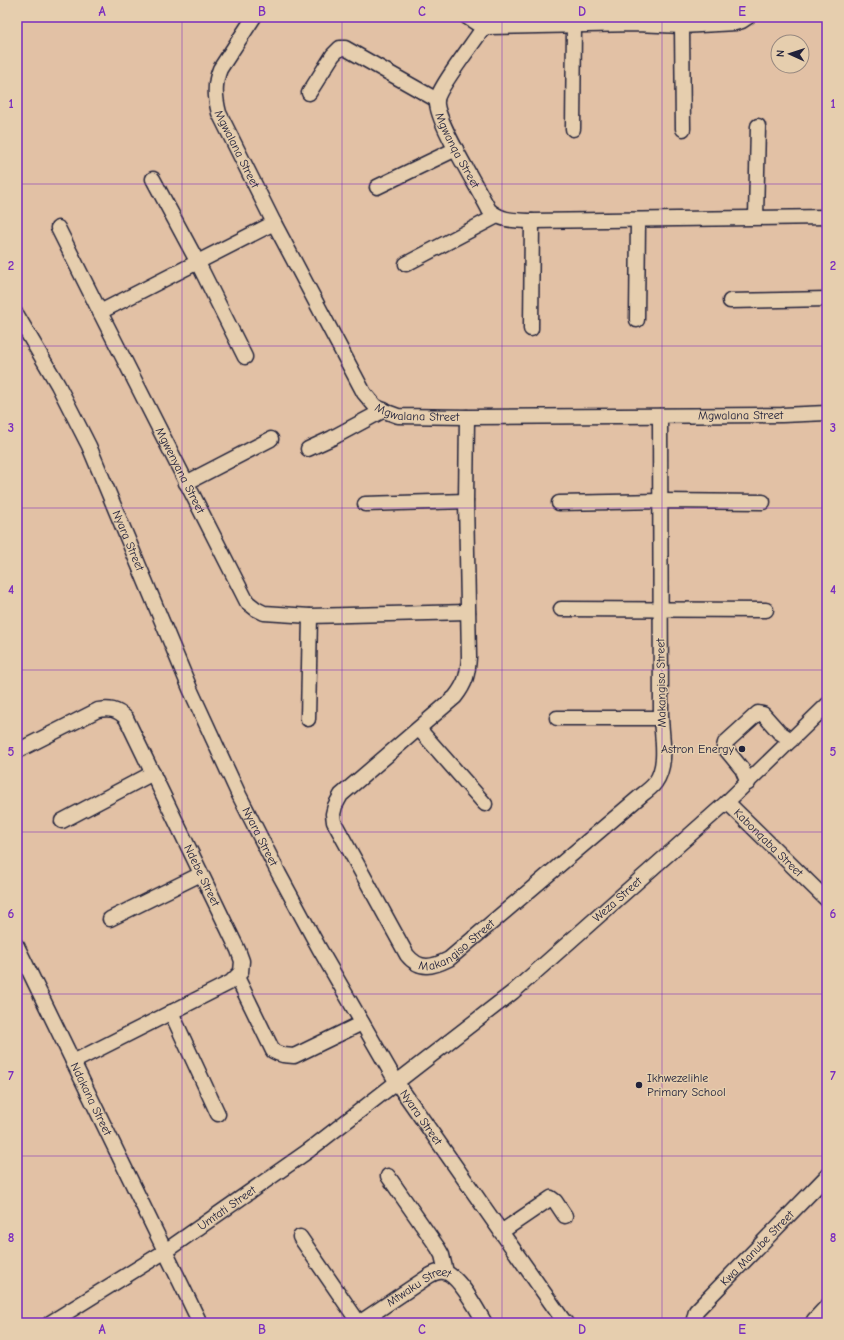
<svg xmlns="http://www.w3.org/2000/svg" width="844" height="1340" viewBox="0 0 844 1340" font-family="'Comic Neue',sans-serif">
<rect width="100%" height="100%" fill="#e2c1a5"/>
<filter id="ink" filterUnits="userSpaceOnUse"><feTurbulence type="fractalNoise" baseFrequency=".025" numOctaves="2"/><feDisplacementMap in="SourceGraphic" scale="8" xChannelSelector="R" yChannelSelector="G"/><feConvolveMatrix kernelMatrix="1 2 1 2 8 2 1 2 1" color-interpolation-filters="sRGB"/></filter>
<g filter="url(#ink)">
<g fill="none" stroke-linecap="round" stroke-linejoin="round">
<!-- minor casing -->
<g stroke="#22223b" stroke-width="17">
<g id="minor">
<path id="s1" d="M254,17L220,69C214,84 215,97 219,113L274,223L364,393L375,406L387,412L398,416L467,417L782,415L827,413"/>
<path d="M467,17L484,28"/>
<path id="s2" d="M748,17L742,21L735,23L682,26L636,24L488,27L484,28L479,34C471,46 438,89 437,100C434,119 479,189 489,210C503,222 515,220 532,221L827,217"/>
<path d="M682,26L683,129"/>
<path d="M309,93L333,55L340,48H345L437,100"/>
<path d="M573,129L574,25"/>
<path d="M153,179L197,261L245,357"/>
<path d="M377,187L456,149"/>
<path d="M756,217L758,126"/>
<path id="s3" d="M274,223L100,312L247,602L256,609L264,613L310,616L468,612"/>
<path d="M58,228L100,312"/>
<path d="M406,264L497,216"/>
<path d="M730,301L827,299"/>
<path id="s4" d="M17,315L58,385L89,446L191,691L238,793L279,874L319,948L397,1083L563,1320L566,1323"/>
<path d="M637,320L638,220"/>
<path d="M531,329L532,221"/>
<path id="s5" d="M467,417L466,501L469,657C468,674 466,683 455,697L341,795L335,806L333,814L334,822L407,955C420,971 433,967 449,959L643,794C647,791 652,787 655,783C668,765 662,739 661,718L660,416"/>
<path d="M308,449L332,438L384,410"/>
<path d="M186,483L271,439"/>
<path d="M559,503L661,501L763,502"/>
<path d="M365,504L466,501"/>
<path d="M561,609L766,610"/>
<path d="M557,718H661"/>
<path d="M308,719L310,616"/>
<path d="M419,729L485,804"/>
<path id="s6" d="M17,751L98,710C109,708 117,709 126,718L238,950L242,961L241,972L231,982L73,1062"/>
<path d="M748,783L742,769L724,747L725,743L758,713L763,714L779,732L791,740"/>
<path id="s7" d="M727,802L827,900"/>
<path d="M62,821L153,773"/>
<path d="M110,919L201,874"/>
<path id="s8" d="M17,946L200,1323"/>
<path d="M237,977L273,1051L277,1053L283,1055L294,1056L362,1023"/>
<path d="M171,1012L218,1114"/>
<path d="M388,1176L438,1248L442,1255L446,1272"/>
<path d="M501,1232L551,1198L555,1201L565,1216"/>
<path d="M300,1237L359,1323"/>
<path id="s9" d="M50,1323L164,1252L308,1151L513,992L727,802L827,705"/>
<path id="s10" d="M359,1323L429,1276C434,1273 438,1271 444,1272C459,1275 477,1310 485,1323"/>
<path id="s11" d="M693,1323L696,1311L827,1176"/>
<path d="M813,1323L814,1320L827,1306"/>
</g>
</g>
<!-- minor -->
<use href="#minor" stroke="#e6ceae" stroke-width="14"/>
</g>
</g>
<!-- grid -->
<path fill="none" stroke="#7b2cbf" stroke-width="1" stroke-opacity="0.55" d="M182,17V1323M342,17V1323M502,17V1323M662,17V1323M17,184H827M17,346H827M17,508H827M17,670H827M17,832H827M17,994H827M17,1156H827"/>
<!-- markers -->
<g fill="#22223b" stroke="#e6ceae" stroke-width="1.5">
<circle cx="742" cy="749" r="4"/>
<circle cx="639" cy="1085" r="4"/>
</g>
<g text-anchor="middle" stroke-width="3" stroke-linejoin="round" paint-order="stroke">
<!-- street labels -->
<g font-size="12" fill="#22223b" stroke="#e6ceae">
<text dy="4" stroke="none"><textPath href="#s1" startOffset="147">Mgwalana Street</textPath></text>
<text dy="4" stroke="none"><textPath href="#s2" startOffset="407">Mgwanqa Street</textPath></text>
<text dy="4" stroke="none"><textPath href="#s1" startOffset="483">Mgwalana Street</textPath></text>
<text dy="4" stroke="none"><textPath href="#s1" startOffset="807">Mgwalana Street</textPath></text>
<text dy="4" stroke="none"><textPath href="#s3" startOffset="373">Mgwenyana Street</textPath></text>
<text dy="4" stroke="none"><textPath href="#s4" startOffset="252">Nyara Street</textPath></text>
<text transform="translate(661 683) rotate(-91)" y="4">Makangiso Street</text>
<text dy="4" stroke="none"><textPath href="#s4" startOffset="576">Nyara Street</textPath></text>
<text dy="4" stroke="none"><textPath href="#s7" startOffset="58">Kabonqaba Street</textPath></text>
<text dy="4" stroke="none"><textPath href="#s6" startOffset="296">Ndebe Street</textPath></text>
<text dy="4" stroke="none"><textPath href="#s9" startOffset="709">Weza Street</textPath></text>
<text dy="4" stroke="none"><textPath href="#s5" startOffset="674">Makangiso Street</textPath></text>
<text dy="4" stroke="none"><textPath href="#s8" startOffset="170">Ndakana Street</textPath></text>
<text dy="4" stroke="none"><textPath href="#s4" startOffset="900">Nyara Street</textPath></text>
<text dy="4" stroke="none"><textPath href="#s9" startOffset="211">Umtati Street</textPath></text>
<text dy="4" stroke="none"><textPath href="#s11" startOffset="100">Kwa Manube Street</textPath></text>
<text dy="4" stroke="none"><textPath href="#s10" startOffset="71">Mtwaku Street</textPath></text>
</g>
<!-- poi labels -->
<g font-size="12" fill="#22223b" stroke="#e6ceae" text-anchor="end">
<text x="734" y="753">Astron Energy</text>
<text x="647" y="1082" text-anchor="start">Ikhwezelihle<tspan x="647" dy="14">Primary School</tspan></text>
</g>
</g>
<!-- margin -->
<rect width="844" height="1340" fill="none" stroke="#e6ceae" stroke-width="44"/>
<!-- north arrow -->
<g transform="translate(790 54) rotate(273)"><circle r="19" fill="#e6ceae" stroke="#988980"/>
<path d="M0-3L7 15L0 10L-7 15Z" fill="#22223b"/>
<text y="-6" font-size="11" font-weight="bold" text-anchor="middle" fill="#22223b">N</text>
</g>
<rect x="22" y="22" width="800" height="1296" fill="none" stroke="#7b2cbf" stroke-width="1.5"/>
<g font-size="13" text-anchor="middle" font-weight="bold" fill="#7b2cbf">
<text x="102" y="16">A</text>
<text x="262" y="16">B</text>
<text x="422" y="16">C</text>
<text x="582" y="16">D</text>
<text x="742" y="16">E</text>
<text x="11" y="108">1</text>
<text x="833" y="108">1</text>
<text x="11" y="270">2</text>
<text x="833" y="270">2</text>
<text x="11" y="432">3</text>
<text x="833" y="432">3</text>
<text x="11" y="594">4</text>
<text x="833" y="594">4</text>
<text x="11" y="756">5</text>
<text x="833" y="756">5</text>
<text x="11" y="918">6</text>
<text x="833" y="918">6</text>
<text x="11" y="1080">7</text>
<text x="833" y="1080">7</text>
<text x="11" y="1242">8</text>
<text x="833" y="1242">8</text>
<text x="102" y="1334">A</text>
<text x="262" y="1334">B</text>
<text x="422" y="1334">C</text>
<text x="582" y="1334">D</text>
<text x="742" y="1334">E</text>
</g>
</svg>
